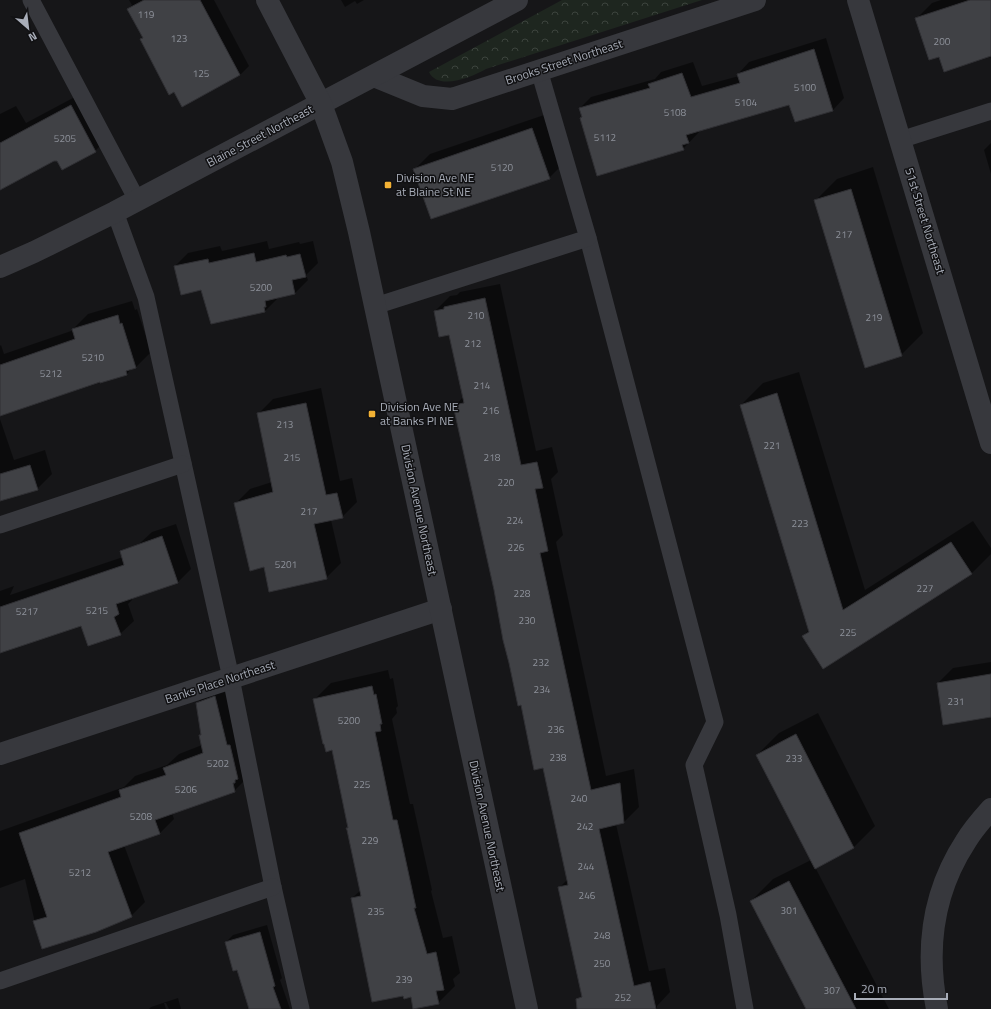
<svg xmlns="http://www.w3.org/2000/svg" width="991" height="1009" viewBox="0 0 991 1009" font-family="'Titillium Web',sans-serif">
<defs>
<pattern id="park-crowns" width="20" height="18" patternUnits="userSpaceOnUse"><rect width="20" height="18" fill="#1e261f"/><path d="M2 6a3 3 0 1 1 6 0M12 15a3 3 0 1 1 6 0" fill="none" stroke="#3c433d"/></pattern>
</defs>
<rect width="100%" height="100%" fill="#161618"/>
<!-- park -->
<path fill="url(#park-crowns)" d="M562,0H702L486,69C472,77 438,91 429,72Z"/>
<!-- shadow -->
<g fill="#0007">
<path d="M129,0H214L249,66L240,75L174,91L141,40L143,37L128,9L132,5Z"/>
<path d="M341,0H364L357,4L355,1L345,7Z"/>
<path d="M941,0H991V60L990,55H940L917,18L932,3Z"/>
<path d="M826,38L844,98L833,110L795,121L790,104L700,131L683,149L583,117L580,108L591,97L655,79L661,72L693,62L702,86L739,76L738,74L749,62Z"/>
<path d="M86,91L110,136L95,151L54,160L0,189V114L16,106L26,123Z"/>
<path d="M547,114L564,163L549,178L415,169L430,154Z"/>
<path d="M991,143V174L984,150Z"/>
<path d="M873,167L923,333L901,355L815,201L837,179Z"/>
<path d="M267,241L269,249L299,242L300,244L313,241L318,263L306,275L308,280L295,293L278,298L265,311L201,289L175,266L188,253L220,246L222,251Z"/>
<path d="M500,284L536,451L552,447L558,472L551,479L563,535L556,542L606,776L634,769L639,807L624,822L616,824L649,971L665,968L670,992L657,1006V1009H586L560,887L568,879L544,766L522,704L518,705L455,406L463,397L450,334L435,311L450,296L457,295L460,292Z"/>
<path d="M132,301L135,310L137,309L151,352L136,367H133L127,374L100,380L0,415V346L1,345L4,354L74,330L73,329L88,314Z"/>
<path d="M799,372L865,590L973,521L991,548V554L972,573L823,668L803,636L809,630L741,405L763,383Z"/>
<path d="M321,388L340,481L352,478L357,502L342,517L331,520L341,563L326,578L264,566L235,504L250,489L272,482L258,414L273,399Z"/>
<path d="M0,419L14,460L45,450L52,474L37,489L0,500Z"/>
<path d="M176,524L191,569L178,582L132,598V600L128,604L134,621L120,634L81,624L0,652V591L14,586L10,595L126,556L152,532Z"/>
<path d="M991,662V716L938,683L953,668Z"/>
<path d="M388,670L390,679L393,678L398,706L396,708L397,713L392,719L410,804H413L432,890L431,891L443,938L452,936L460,973L453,979L455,986L438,1003L412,996L404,995L352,898L361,890L348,828L349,827L333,749L314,700L331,683Z"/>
<path d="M229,683L249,776L234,791L172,813L174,819L160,833L124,845L145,902L131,916L35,923L25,879L0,888V831L124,787L135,776L167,765L179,754L202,745L200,735L202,734L197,703L211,689Z"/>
<path d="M818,713L875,826L853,848L815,867L889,1009H807L751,901L773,879L811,860L757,755L779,733Z"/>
<path d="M267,925L282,978L280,980L290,1009H251L237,968L226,942L233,935Z"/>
<path d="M178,998L181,1009H169L166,1003H164L166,1009H149L151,1007Z"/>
</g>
<!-- building -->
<g fill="#404145" stroke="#303034">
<path d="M144,0H200L240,75L182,107L174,92L169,95L140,39L143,38L127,9Z"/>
<path d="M970,0H991V56L944,72L939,57L929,60L915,18Z"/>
<path d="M814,49L833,111L795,122L789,105L686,135L689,143L682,145L684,150L597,176L580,118L582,117L579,108L650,88L648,84L682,73L691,97L740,83L737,74Z"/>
<path d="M71,105L96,152L62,170L57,161H54L0,190V143Z"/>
<path d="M532,128L550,179L431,219L413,169Z"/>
<path d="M851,189L902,356L865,368L814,200Z"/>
<path d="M254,253L256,262L286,255L287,257L300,254L306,277L292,280L295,294L265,301L266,307H264L265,312L211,324L201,290L181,295L174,266L208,259L209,263Z"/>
<path d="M485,298L521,465L537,462L543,488L535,489L548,551L540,553L591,790L620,783L624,823L599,829L634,986L650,982L656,1009H577L576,999L582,997L558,887L568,885L543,768L534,770L521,705L518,706L509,663L503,640L494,590L453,405L464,403L449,335L439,337L434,311L444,309V307Z"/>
<path d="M118,315L120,324L122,323L136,368L126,371L127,375L100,383V382L0,416V365L75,339L72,329Z"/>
<path d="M777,393L843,610L951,542L972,574L823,669L802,636L809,632L740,405Z"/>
<path d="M306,403L326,495L337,493L343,518L314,524L327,579L269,592L264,567L250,571L234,503L273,492L257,413Z"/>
<path d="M30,465L38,490L0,501V474Z"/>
<path d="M162,536L178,583L116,604L119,614L114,617L121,635L88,646L81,626L0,653V607L124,565L120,551Z"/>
<path d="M991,674V717L943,725L937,683Z"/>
<path d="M372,686L374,695L376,694L382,724H380L381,731L375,732L393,820H397L416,908H414L427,954L436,952L444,990L436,991L439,1004L413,1009L411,997L404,999L403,996L372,1002L351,898L361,896L347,830L346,828H348L332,750L326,752L324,744H323L313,699Z"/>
<path d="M215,696L227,745H230L238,779L235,780V783H233L235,792L155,820L160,834L108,852L132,917L96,932L42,949L33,921L47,917L19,833L121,797L119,790L166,775L163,768L203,753L199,735H201L196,703Z"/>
<path d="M796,734L854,848L815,869L756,755Z"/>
<path d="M789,881L856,1009H806L750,901Z"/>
<path d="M260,932L275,986L273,987L281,1009H249L237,970L233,971L225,942Z"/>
</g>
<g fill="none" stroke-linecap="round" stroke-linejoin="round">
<!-- service -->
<g stroke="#37383d" stroke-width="17">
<path d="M31,0L137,200"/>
<path d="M900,140L991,111"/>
<path d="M115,212L146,297L231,678L273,887L301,1009"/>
<path d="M588,238L715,722L694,765L728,915L745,1009"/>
<path d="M375,306L588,238L539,70"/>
<path d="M0,525L183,464"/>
<path d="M0,981L273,887"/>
</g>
<!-- minor -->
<g stroke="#37383d" stroke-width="22">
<path d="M858,0L991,443"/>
<path d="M374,76L423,96L452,99L755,0"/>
<path d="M0,267L34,252L115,212L517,0"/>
<path d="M0,754L441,609"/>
<path d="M937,1009C925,949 932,893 966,841C973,829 982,819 991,809"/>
</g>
<!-- tertiary -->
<path stroke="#37383d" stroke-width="22" d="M267,0L321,104L342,162L359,232L527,1009"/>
</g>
<!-- markers -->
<g fill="#f2b134" stroke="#111113" stroke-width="1.5">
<rect x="384" y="181" width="8" height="8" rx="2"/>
<rect x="368" y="410" width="8" height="8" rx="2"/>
</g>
<g text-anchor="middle" stroke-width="3" stroke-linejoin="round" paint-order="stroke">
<!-- number labels -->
<g font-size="10" fill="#8e929b">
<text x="146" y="18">119</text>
<text x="179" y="42">123</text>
<text x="942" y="45">200</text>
<text x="201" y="77">125</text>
<text x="805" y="91">5100</text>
<text x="746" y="106">5104</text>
<text x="675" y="116">5108</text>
<text x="605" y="141">5112</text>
<text x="65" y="142">5205</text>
<text x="502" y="171">5120</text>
<text x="844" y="238">217</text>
<text x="261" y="291">5200</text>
<text x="476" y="319">210</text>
<text x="874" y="321">219</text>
<text x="473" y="347">212</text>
<text x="93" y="361">5210</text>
<text x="51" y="377">5212</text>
<text x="482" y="389">214</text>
<text x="491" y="414">216</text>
<text x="285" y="428">213</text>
<text x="772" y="449">221</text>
<text x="292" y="461">215</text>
<text x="492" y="461">218</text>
<text x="506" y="486">220</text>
<text x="309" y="515">217</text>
<text x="515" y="524">224</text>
<text x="800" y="527">223</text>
<text x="516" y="551">226</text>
<text x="286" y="568">5201</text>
<text x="925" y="592">227</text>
<text x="522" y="597">228</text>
<text x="97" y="614">5215</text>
<text x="27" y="615">5217</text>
<text x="527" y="624">230</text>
<text x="848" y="636">225</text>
<text x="541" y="666">232</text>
<text x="542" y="693">234</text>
<text x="956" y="705">231</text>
<text x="349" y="724">5200</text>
<text x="556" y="733">236</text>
<text x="558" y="761">238</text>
<text x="794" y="762">233</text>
<text x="218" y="767">5202</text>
<text x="362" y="788">225</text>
<text x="186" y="793">5206</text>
<text x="579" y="802">240</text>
<text x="141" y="820">5208</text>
<text x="585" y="830">242</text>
<text x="370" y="844">229</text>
<text x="586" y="870">244</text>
<text x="80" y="876">5212</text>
<text x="587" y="899">246</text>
<text x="789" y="914">301</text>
<text x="376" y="915">235</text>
<text x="602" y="939">248</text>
<text x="602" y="967">250</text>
<text x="404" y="983">239</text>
<text x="832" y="994">307</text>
<text x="623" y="1001">252</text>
</g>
<!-- street labels -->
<g font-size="12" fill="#a8adb8" stroke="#111113">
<text transform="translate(564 62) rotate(-18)" y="4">Brooks Street Northeast</text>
<text transform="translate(260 136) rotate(-28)" y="4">Blaine Street Northeast</text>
<text transform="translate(925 221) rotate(73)" y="4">51st Street Northeast</text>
<text transform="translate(419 510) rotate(78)" y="4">Division Avenue Northeast</text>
<text transform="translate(220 682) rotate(-18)" y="4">Banks Place Northeast</text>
<text transform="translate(487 826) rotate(78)" y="4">Division Avenue Northeast</text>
</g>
<!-- poi labels -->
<g font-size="12" fill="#a8adb8" stroke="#111113" text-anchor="start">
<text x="396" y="182">Division Ave NE<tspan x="396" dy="14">at Blaine St NE</tspan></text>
<text x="380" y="411">Division Ave NE<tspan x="380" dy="14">at Banks Pl NE</tspan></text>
</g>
</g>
<!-- north arrow -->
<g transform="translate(28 28) rotate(152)" stroke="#111113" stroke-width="3" paint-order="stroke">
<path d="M0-3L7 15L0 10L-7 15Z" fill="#a8adb8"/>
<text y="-6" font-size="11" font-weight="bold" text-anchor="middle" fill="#a8adb8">N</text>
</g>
<!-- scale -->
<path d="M855 993v6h92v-6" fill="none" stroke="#a8adb8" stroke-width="2"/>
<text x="861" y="993" font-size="12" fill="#a8adb8" stroke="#111113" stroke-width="3" paint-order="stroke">20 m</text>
</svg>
